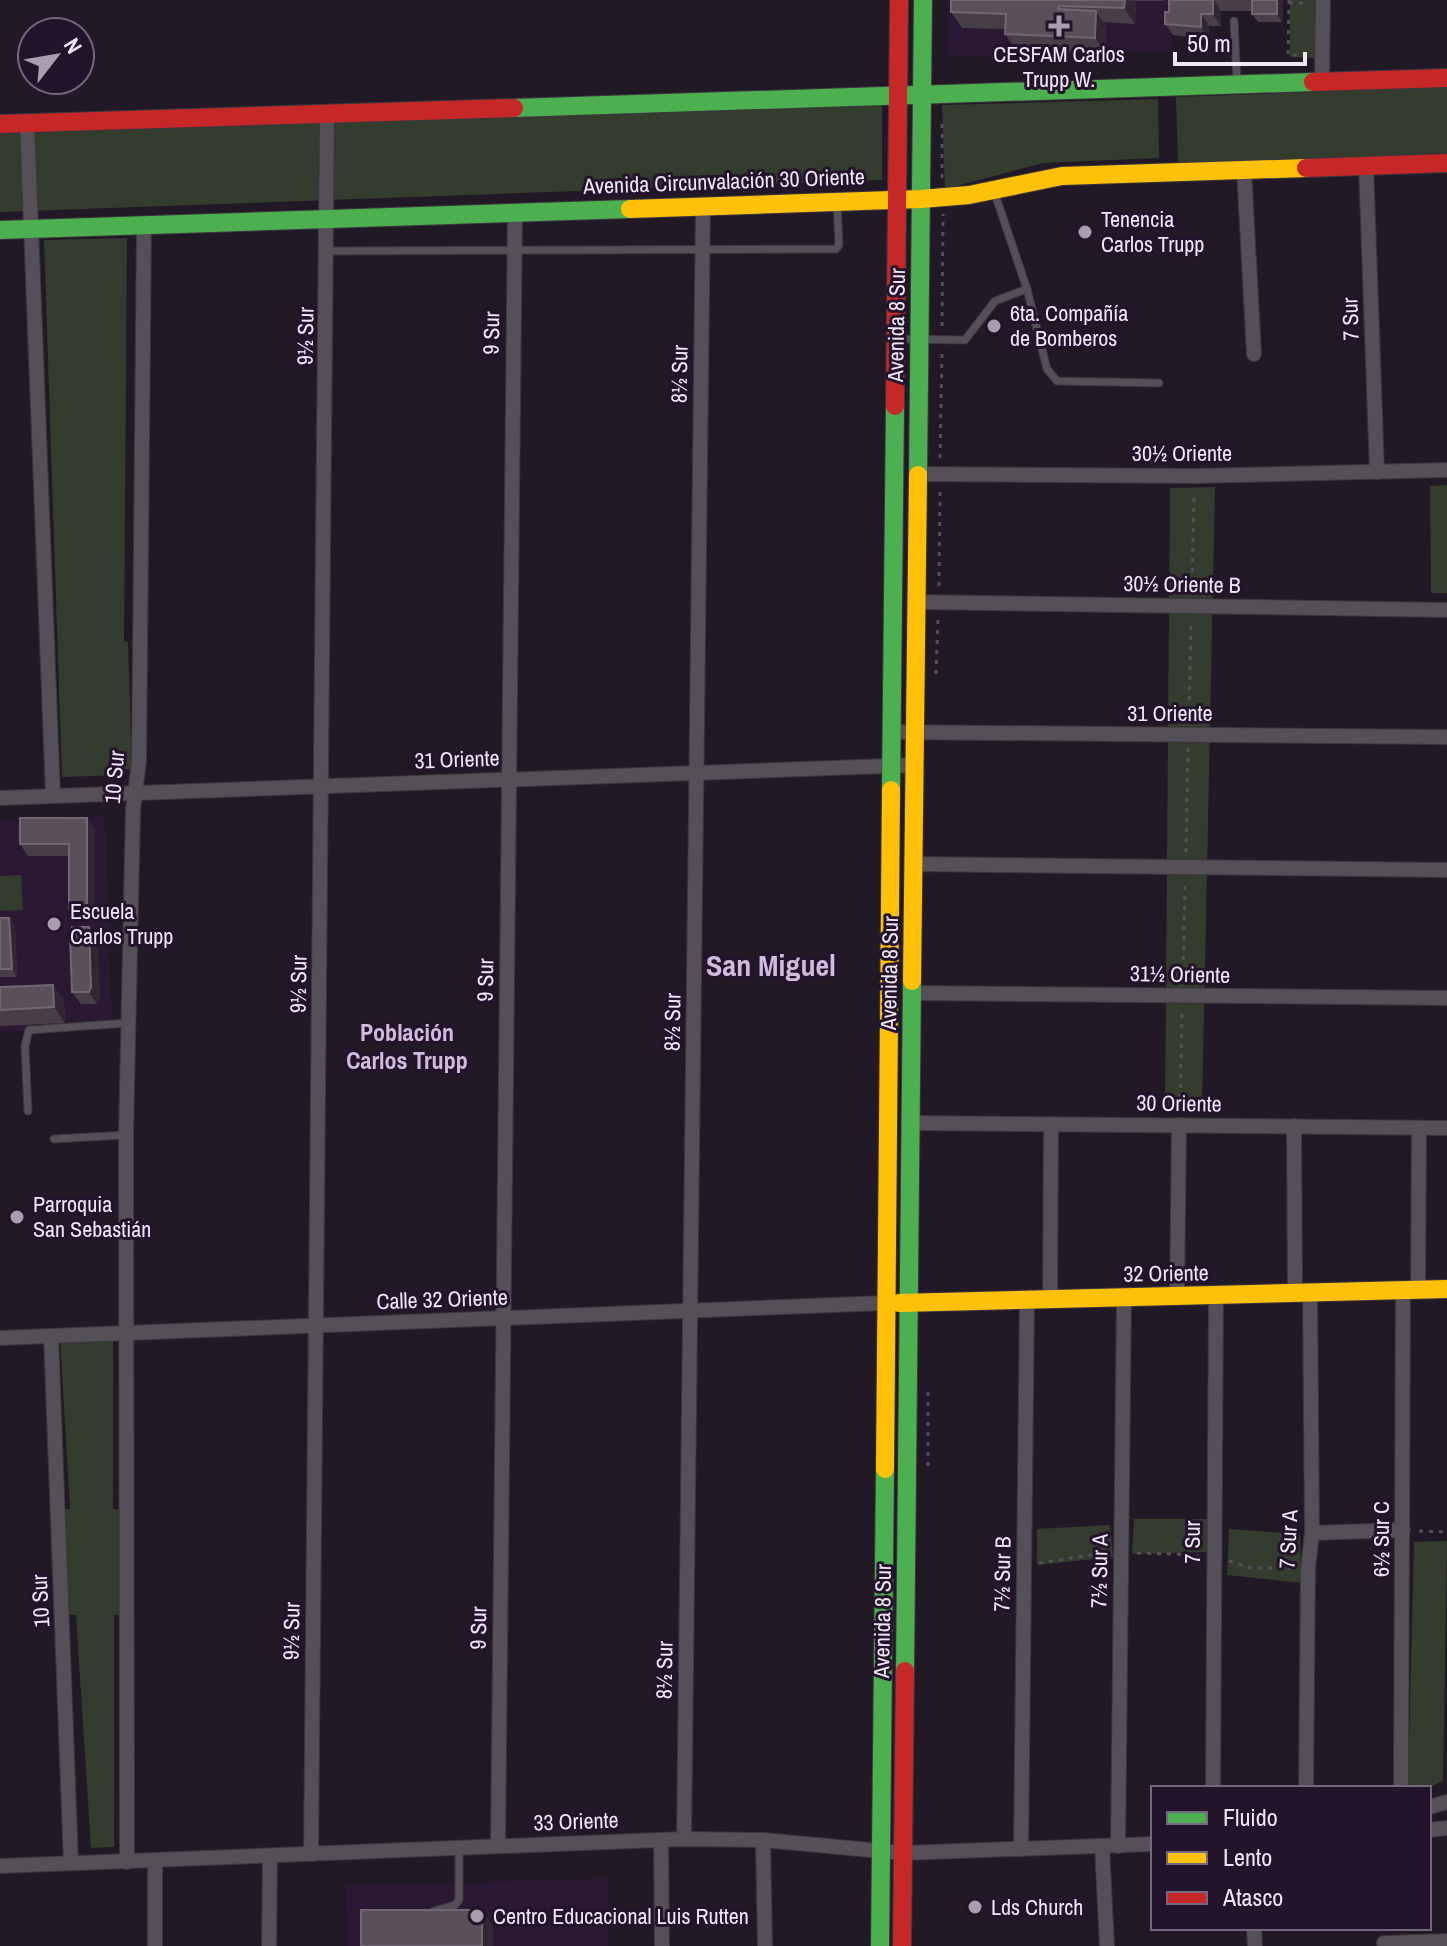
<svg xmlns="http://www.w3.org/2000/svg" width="1447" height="1946" viewBox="0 0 1447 1946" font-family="'Archivo Narrow',sans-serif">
<rect width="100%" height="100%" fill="#211925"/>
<!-- built -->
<g fill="#2b1833">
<path d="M948,0H1171V52L947,56Z"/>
<path d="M105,816L112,1029L0,1032V819Z"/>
<path d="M607,1878V1946H347L346,1886Z"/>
</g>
<!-- green -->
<g fill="#343c2e">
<path d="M1290,0H1319L1317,58L1290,57Z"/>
<path d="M1447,87V153L1178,165L1176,97Z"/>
<path d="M1158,99L1159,158L1043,163L945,189L942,105Z"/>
<path d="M882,104V180L0,212V134Z"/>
<path d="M127,238L124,641L128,642L132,769H123V775L62,777L44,240Z"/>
<path d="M1447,485V593H1431L1430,486Z"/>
<path d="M1215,487L1202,1109L1165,1108L1170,488Z"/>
<path d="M21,875L23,910L0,911V876Z"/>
<path d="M113,1336V1509L122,1510L127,1614L114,1615V1847L91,1848L76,1615L63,1614L57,1510L70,1509L60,1339Z"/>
<path d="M1134,1519H1207L1209,1552L1132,1554Z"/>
<path d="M1110,1525L1113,1557L1037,1565V1529Z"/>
<path d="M1229,1529L1300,1534L1301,1583L1227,1575Z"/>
<path d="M1447,1541L1443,1781L1428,1788H1408L1414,1542Z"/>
</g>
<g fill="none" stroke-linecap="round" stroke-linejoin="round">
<!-- lane casing -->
<g stroke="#3c363f" stroke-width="9">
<g id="lane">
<path d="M1234,21L1237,83"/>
<path d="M994,191L1027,289"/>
<path d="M328,251L836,249L839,245L837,204"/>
<path d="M899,339L965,340L995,301L1027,289L1047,369L1057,381L1159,383"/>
<path d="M28,1111L25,1046L29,1030L128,1023"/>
<path d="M54,1139L126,1135"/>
<path d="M434,1911L455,1905L459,1900V1847"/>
</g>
</g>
<!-- street casing -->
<g stroke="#3c363f" stroke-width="16">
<g id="street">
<path d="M1322,82L1323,0"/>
<path d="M27,123L53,796"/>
<path d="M1366,165L1377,472"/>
<path d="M1244,170L1254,354"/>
<path d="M918,474L1195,476L1447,470"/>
<path d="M917,602L1447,610"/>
<path d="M893,732L1447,737"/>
<path d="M0,798L915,765"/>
<path d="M914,864L1447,870"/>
<path d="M913,993L1447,998"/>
<path d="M911,1123L1447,1128"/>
<path d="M1294,1126L1295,1293"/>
<path d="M1418,1290L1419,1128"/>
<path d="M1177,1297L1179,1125"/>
<path d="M1050,1300L1051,1124"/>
<path d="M51,1336L71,1863"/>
<path d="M0,1338L885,1303"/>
<path d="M1312,1533L1403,1530"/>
<path d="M1213,1788L1216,1295"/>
<path d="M1306,1788L1308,1568L1312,1533L1310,1293"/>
<path d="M1401,1788L1403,1291"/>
<path d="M1429,1807L1447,1802"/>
<path d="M1429,1830L1447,1828"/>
<path d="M684,1839L703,206"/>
<path d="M661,1840L662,1946"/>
<path d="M763,1840L765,1946"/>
<path d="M498,1845L515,212"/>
<path d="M1102,1846L1107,1946"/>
<path d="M1118,1846L1124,1298"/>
<path d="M1021,1849L1027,1300"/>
<path d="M311,1854L327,114"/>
<path d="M155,1861V1946"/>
<path d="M127,1862L126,1135L133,810L139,761L144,225"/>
<path d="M0,1866L684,1839L763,1840L903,1853L1153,1844"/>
<path d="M1254,1928L1255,1946"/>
<path d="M1384,1943L1447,1941"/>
<path d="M269,1946L270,1856"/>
</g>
</g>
<!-- fast casing -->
<g stroke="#3c363f" stroke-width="20">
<g id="fast">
<path d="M514,108L1313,82"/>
<path d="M0,230L630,209"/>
<path d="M918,475L923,0"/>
<path d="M891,790L895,406"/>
<path d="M905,1671L912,981"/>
<path d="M880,1946L885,1469"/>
</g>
</g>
<!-- slow casing -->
<g stroke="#3c363f" stroke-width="20">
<g id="slow">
<path d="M630,209L921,199L969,195L1062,176L1306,168"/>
<path d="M912,981L918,475"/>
<path d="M899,1303L1447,1289"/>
<path d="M885,1469L891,790"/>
</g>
</g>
<!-- jam casing -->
<g stroke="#3c363f" stroke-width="20">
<g id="jam">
<path d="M1313,82L1447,78"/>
<path d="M0,124L514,108"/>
<path d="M1306,168L1447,163"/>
<path d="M895,406L899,0"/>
<path d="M902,1946L905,1671"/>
</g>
</g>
<!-- path -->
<g stroke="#554f58" stroke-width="3" stroke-dasharray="4 6" stroke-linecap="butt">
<path d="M1289,0L1288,55H1306"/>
<path d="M1289,3H1308"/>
<path d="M942,178V118"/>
<path d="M942,326L943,214"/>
<path d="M940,458L942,350"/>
<path d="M939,586L940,490"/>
<path d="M1192,592L1194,492"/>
<path d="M936,674L938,618"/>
<path d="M1189,720L1191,620"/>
<path d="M1186,852L1188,748"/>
<path d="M1183,980L1185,884"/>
<path d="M1180,1108L1182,1012"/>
<path d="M928,1466V1386"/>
<path d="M1419,1531L1447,1532"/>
<path d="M1137,1553L1198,1555"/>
<path d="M1229,1561L1252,1568H1292"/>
<path d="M1039,1563L1106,1553"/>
</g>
<!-- lane -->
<use href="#lane" stroke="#554f58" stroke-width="7"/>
<!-- street -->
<use href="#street" stroke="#554f58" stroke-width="14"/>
<!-- fast -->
<use href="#fast" stroke="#4caf50" stroke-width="18"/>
<!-- slow -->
<use href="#slow" stroke="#ffc107" stroke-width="18"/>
<!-- jam -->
<use href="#jam" stroke="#c62828" stroke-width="18"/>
</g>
<!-- wall -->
<g fill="#473e47">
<path d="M951,0H1164V1H1136L1135,24L1104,22L1106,26V53L1016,50L1005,34V29L962,28L951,12Z"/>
<path d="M1169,0H1283L1282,22H1258L1252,14V11H1221V26H1209V39L1173,35L1165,24L1169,12Z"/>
<path d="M95,830V921H77L69,909V856H28L20,844Z"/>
<path d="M0,918H9L15,926L17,977H0Z"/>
<path d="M89,927L97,939L100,999L97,1004H81L72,992Z"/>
<path d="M53,985L64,1001L65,1023L0,1026V987Z"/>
</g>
<!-- shaded-wall -->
<g fill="#302732">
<path d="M1125,0L1136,1L1135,24L1124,8Z"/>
<path d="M1214,0L1221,11V26L1213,14Z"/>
<path d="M1277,0H1283L1282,22L1277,14Z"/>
<path d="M1096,11L1106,26V53L1095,38Z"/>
<path d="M1201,14L1209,26V39L1201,27Z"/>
<path d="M87,818L95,830V921L87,909Z"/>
<path d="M9,918L15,926L17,977L12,969Z"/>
<path d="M89,927L97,939L100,999L97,1004L89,992Z"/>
<path d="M53,985L64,1001L65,1023L54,1007Z"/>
<path d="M482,1910L493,1926V1946H482Z"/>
</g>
<!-- building -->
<g fill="#59505a" stroke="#716773" stroke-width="2">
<path d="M951,0H1125L1124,8L1059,6L1058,9L1096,11L1095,38L1005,34L1006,14L951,12Z"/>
<path d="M1169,0H1213V14H1201V27L1165,24V12H1169Z"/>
<rect x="1252" y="0" width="25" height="14"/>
<path d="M20,818H87V909H69V844H20Z"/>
<path d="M0,918H9L12,969H0Z"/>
<path d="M72,927H89L91,987L89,992H72L70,934Z"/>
<path d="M53,985L54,1007L0,1010V987Z"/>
<rect x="361" y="1910" width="121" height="36"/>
</g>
<!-- markers -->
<g fill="#a89eae" stroke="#23132b" stroke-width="3">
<path d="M1055 14h8v8h8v8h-8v8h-8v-8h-8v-8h8z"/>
<circle cx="1085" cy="232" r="8"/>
<circle cx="994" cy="326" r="8"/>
<circle cx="54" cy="924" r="8"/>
<circle cx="17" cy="1217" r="8"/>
<circle cx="975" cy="1907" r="8"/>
<circle cx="477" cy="1916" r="8"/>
</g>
<g text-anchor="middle" stroke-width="6" stroke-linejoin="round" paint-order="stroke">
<!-- poi labels -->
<g font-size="22" fill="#f1e6f7" stroke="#23132b" text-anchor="start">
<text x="1059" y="62" text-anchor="middle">CESFAM Carlos<tspan x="1059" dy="25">Trupp W.</tspan></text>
<text x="1101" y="227">Tenencia<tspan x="1101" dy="25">Carlos Trupp</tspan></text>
<text x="1010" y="321">6ta. Compañía<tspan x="1010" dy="25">de Bomberos</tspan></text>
<text x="70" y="919">Escuela<tspan x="70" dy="25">Carlos Trupp</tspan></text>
<text x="33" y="1212">Parroquia<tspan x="33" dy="25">San Sebastián</tspan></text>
<text x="991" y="1915">Lds Church</text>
<text x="493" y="1924">Centro Educacional Luis Rutten</text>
</g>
<!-- street labels -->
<g font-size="22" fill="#f1e6f7" stroke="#23132b">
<text transform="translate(724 181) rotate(-2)" y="8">Avenida Circunvalación 30 Oriente</text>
<text transform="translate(1350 319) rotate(-92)" y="8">7 Sur</text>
<text transform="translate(896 325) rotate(-89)" y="8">Avenida 8 Sur</text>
<text transform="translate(491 333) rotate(-89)" y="8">9 Sur</text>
<text transform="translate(305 336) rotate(-89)" y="8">9½ Sur</text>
<text transform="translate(679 374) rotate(-89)" y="8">8½ Sur</text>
<text x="1182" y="461">30½ Oriente</text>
<text transform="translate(1182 584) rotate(1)" y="8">30½ Oriente B</text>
<text x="1170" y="721">31 Oriente</text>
<text transform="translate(457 759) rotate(-2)" y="8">31 Oriente</text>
<text transform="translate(114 777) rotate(-85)" y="8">10 Sur</text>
<text transform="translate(889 973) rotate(-89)" y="8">Avenida 8 Sur</text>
<text transform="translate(1180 974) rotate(1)" y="8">31½ Oriente</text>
<text transform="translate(485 980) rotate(-89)" y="8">9 Sur</text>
<text transform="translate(298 984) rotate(-89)" y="8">9½ Sur</text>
<text transform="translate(672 1022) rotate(-89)" y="8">8½ Sur</text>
<text transform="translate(1179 1103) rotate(1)" y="8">30 Oriente</text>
<text transform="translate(1166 1273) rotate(-1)" y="8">32 Oriente</text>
<text transform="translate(442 1299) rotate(-2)" y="8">Calle 32 Oriente</text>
<text transform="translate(1288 1539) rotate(-87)" y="8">7 Sur A</text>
<text transform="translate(1381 1539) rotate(-90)" y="8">6½ Sur C</text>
<text transform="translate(1192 1542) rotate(-90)" y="8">7 Sur</text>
<text transform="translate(1099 1571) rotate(-89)" y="8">7½ Sur A</text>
<text transform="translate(1002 1574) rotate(-89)" y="8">7½ Sur B</text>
<text transform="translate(40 1601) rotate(-93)" y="8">10 Sur</text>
<text transform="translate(882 1621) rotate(-89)" y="8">Avenida 8 Sur</text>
<text transform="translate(478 1628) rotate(-89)" y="8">9 Sur</text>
<text transform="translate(291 1631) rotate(-89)" y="8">9½ Sur</text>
<text transform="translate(664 1670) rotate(-89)" y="8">8½ Sur</text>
<text transform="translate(576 1821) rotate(-2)" y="8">33 Oriente</text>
</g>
<!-- neighbourhood labels -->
<g font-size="24" font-weight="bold" fill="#cfbbdb" stroke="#23132b">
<text x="407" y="1041">Población<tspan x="407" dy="28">Carlos Trupp</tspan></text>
</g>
<!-- district labels -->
<g font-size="30" font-weight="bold" fill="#cfbbdb" stroke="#23132b">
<text x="771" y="976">San Miguel</text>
</g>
</g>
<!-- legend -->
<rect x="1151" y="1786" width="280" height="144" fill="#23132b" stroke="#75677d" stroke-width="2"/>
<rect x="1167" y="1812" width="40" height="12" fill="#4caf50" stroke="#75677d" stroke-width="2"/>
<text x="1223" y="1826" font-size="24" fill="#f1e6f7">Fluido</text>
<rect x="1167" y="1852" width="40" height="12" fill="#ffc107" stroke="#75677d" stroke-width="2"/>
<text x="1223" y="1866" font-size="24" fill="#f1e6f7">Lento</text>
<rect x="1167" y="1892" width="40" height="12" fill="#c62828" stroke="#75677d" stroke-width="2"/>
<text x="1223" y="1906" font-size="24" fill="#f1e6f7">Atasco</text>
<!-- north arrow -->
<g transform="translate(56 56) rotate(59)"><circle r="38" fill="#23132b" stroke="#75677d" stroke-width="2"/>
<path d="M0-6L14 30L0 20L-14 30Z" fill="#a89eae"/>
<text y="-12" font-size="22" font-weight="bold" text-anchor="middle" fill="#f1e6f7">N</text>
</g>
<!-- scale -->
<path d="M1175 52v12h130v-12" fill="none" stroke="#f1e6f7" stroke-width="4"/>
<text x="1187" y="52" font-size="24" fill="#f1e6f7" stroke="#23132b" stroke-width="6" paint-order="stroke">50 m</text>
</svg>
